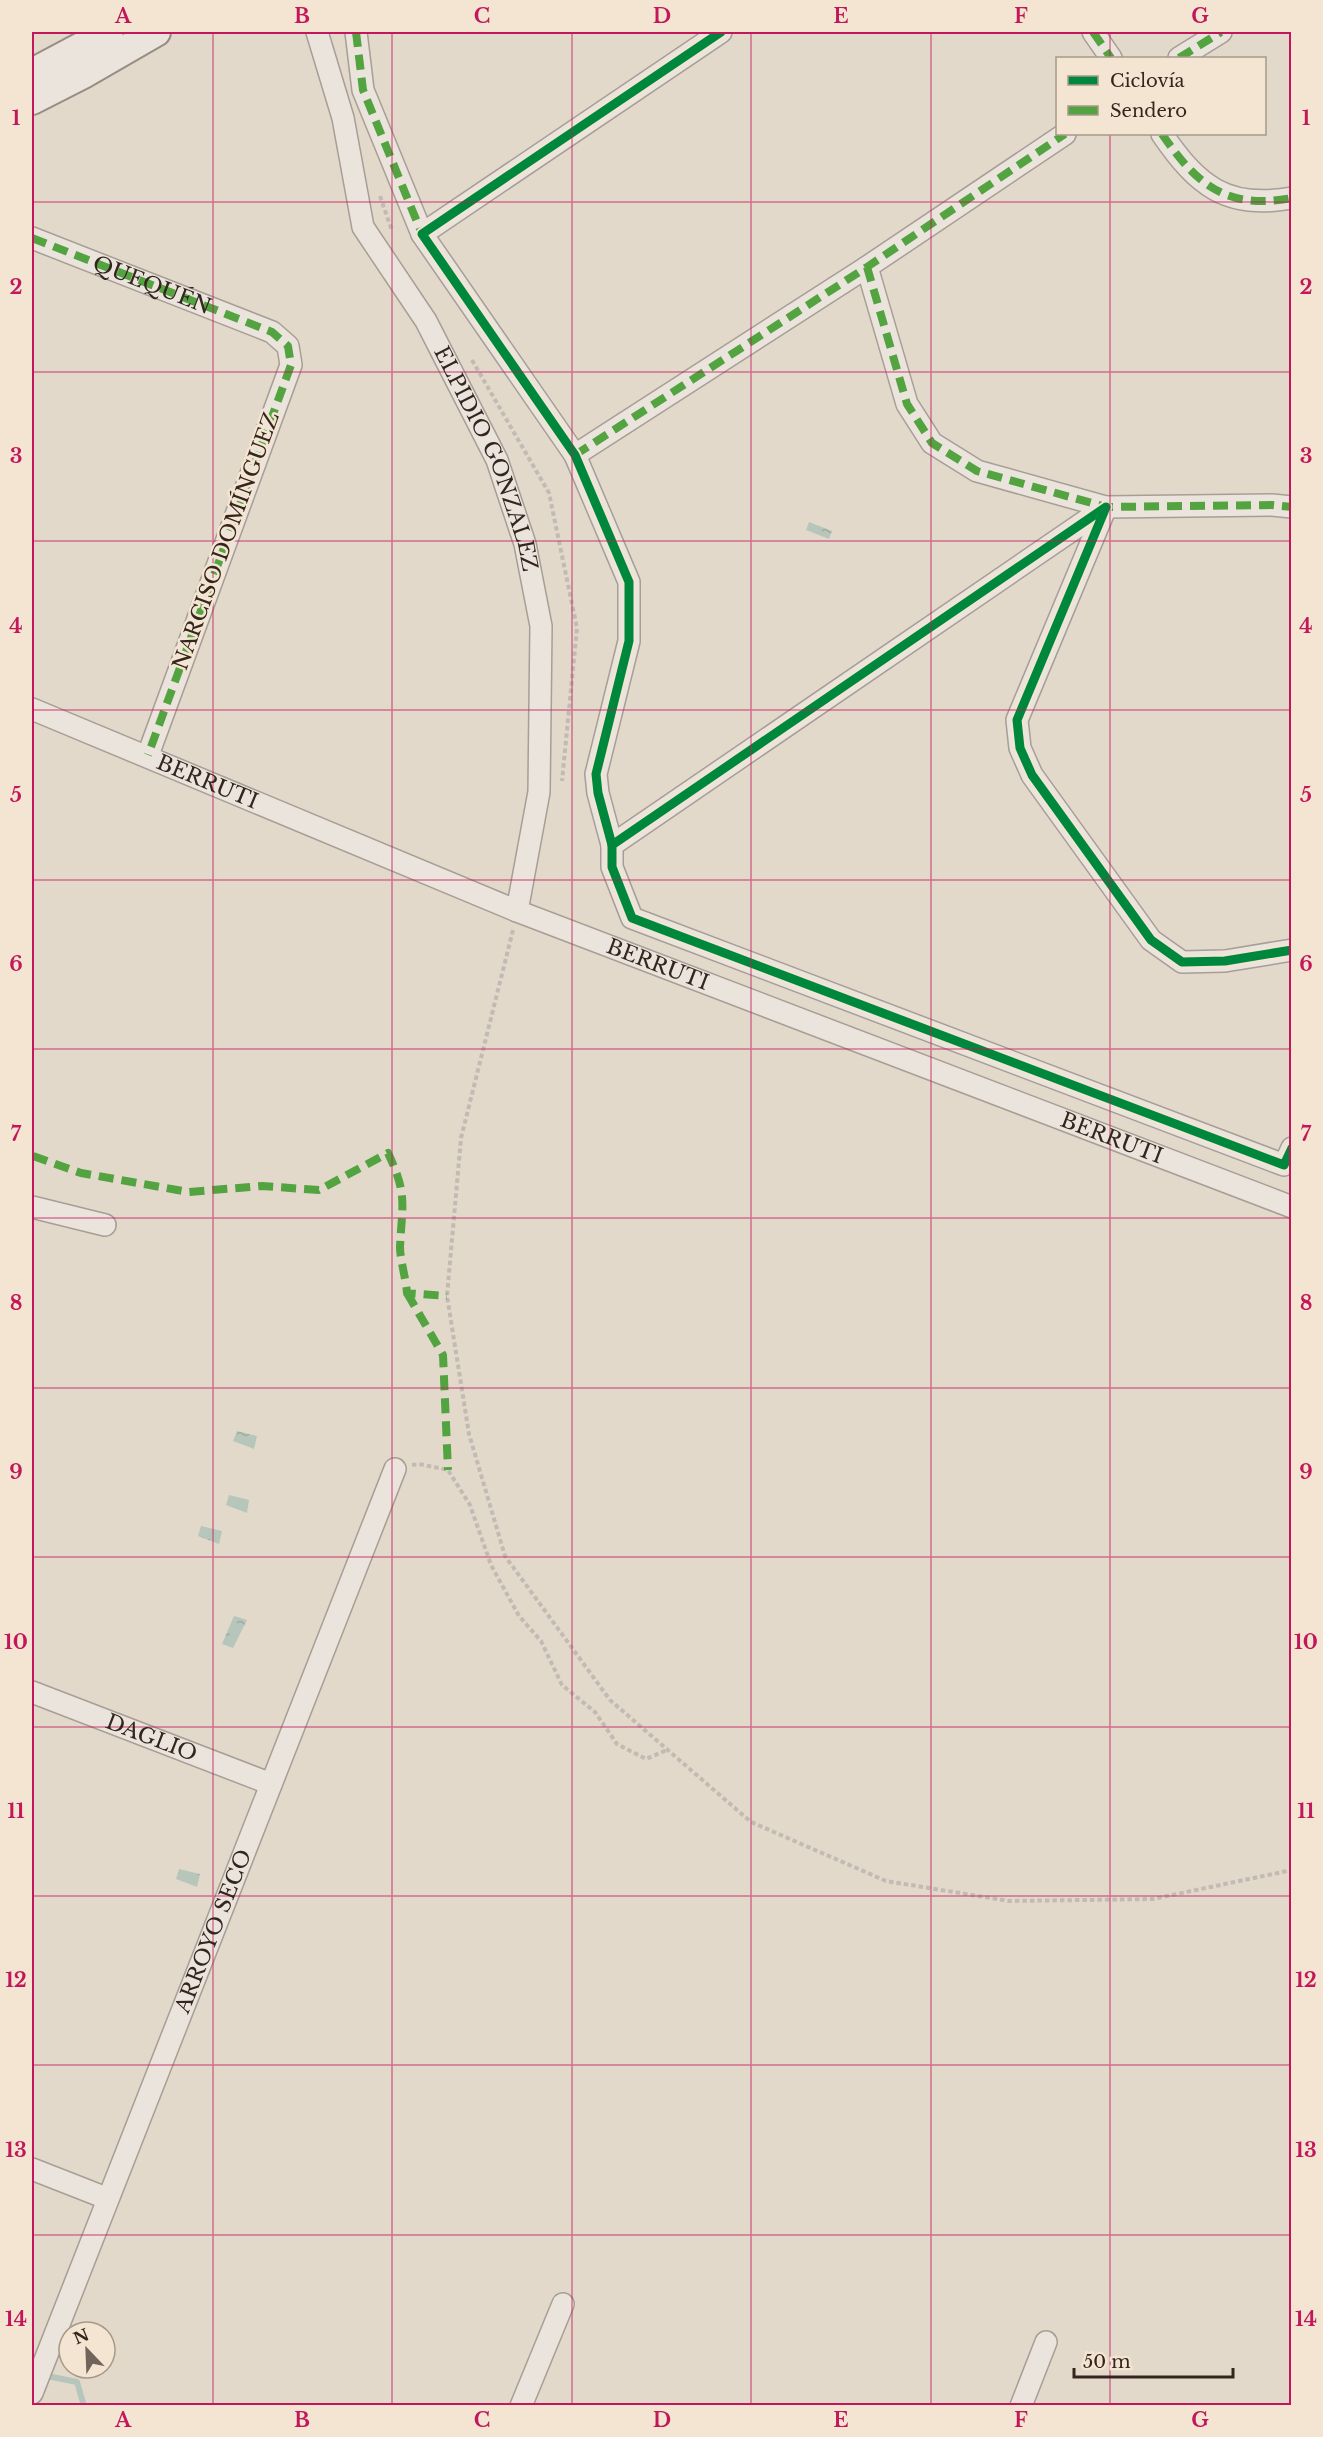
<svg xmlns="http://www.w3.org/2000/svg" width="1323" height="2437" viewBox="0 0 1323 2437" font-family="'Libre Baskerville',serif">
<defs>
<pattern id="water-ripples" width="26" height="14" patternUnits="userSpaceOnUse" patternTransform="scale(1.5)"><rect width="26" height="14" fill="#b7c6ba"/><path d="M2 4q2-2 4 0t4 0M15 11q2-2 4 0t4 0" fill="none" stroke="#9eaa9f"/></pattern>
</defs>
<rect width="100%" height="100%" fill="#e2d9cb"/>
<!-- water -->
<g fill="url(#water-ripples)">
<path d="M809,522L832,531L829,539L806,530Z"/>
<path d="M237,1431L257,1436L254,1449L233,1441Z"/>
<path d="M229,1495L249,1500L247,1513L226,1505Z"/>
<path d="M201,1526L222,1531L219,1544L198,1536Z"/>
<path d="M234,1616L247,1620L233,1648L222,1644Z"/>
<path d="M179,1869L200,1874L197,1887L176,1879Z"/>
</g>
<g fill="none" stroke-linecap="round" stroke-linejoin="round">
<!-- stream -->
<path stroke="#b7c6ba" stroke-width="6" d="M42,2375L77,2382L84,2406"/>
<!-- minor casing -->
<g stroke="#a79e95" stroke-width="24">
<g id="minor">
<path id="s1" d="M317,32L343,118L363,227L426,321L497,460L525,544L541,626L539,792L517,911"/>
<path d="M356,32L363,90L422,234"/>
<path d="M1093,32L1111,58"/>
<path d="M1179,58L1221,32"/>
<path d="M1162,134C1197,185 1226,210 1292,198"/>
<path d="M32,238L272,332L288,346L291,365L148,755"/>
<path d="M867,267L907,404L932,443L977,471L1106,507L1272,505L1292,507"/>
<path d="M575,455L867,267L1065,134"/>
<path id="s2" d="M32,709L517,911L1292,1207"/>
<path d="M612,845L598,793L596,774L629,641V582L575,455L422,234L721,32"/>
<path d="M1292,950L1225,961L1182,962L1151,940L1032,775L1020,748L1017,720L1106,507L612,845V867L632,918L1284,1165L1292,1148"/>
<path d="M32,1207L105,1225"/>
<path id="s3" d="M32,1692L271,1784"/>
<path d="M32,2169L106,2198"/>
<path id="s4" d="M32,2393L395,1469"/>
<path d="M521,2406L563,2304"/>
<path d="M1021,2406L1046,2342"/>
</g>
</g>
<!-- secondary casing -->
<g stroke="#968e85" stroke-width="32">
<g id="secondary">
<path d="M32,73L109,32"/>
<path d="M32,100L85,73L156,32"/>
</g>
</g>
<!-- path -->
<g stroke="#c2bbb4" stroke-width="4" stroke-dasharray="4.5 3" stroke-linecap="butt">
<path d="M380,196L392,231"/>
<path d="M472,360L549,493L577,628L562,781"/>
<path d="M513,930L461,1138L447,1296L469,1434L505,1556L610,1700L751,1822L886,1881L1009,1901L1153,1899L1292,1870"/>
<path d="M412,1465L419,1464L448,1470L470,1505L491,1565L519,1616L541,1641L562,1685L595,1712L617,1744L646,1759L667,1750"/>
</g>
<!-- minor -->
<use href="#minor" stroke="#eae4dd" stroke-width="21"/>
<!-- secondary -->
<use href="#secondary" stroke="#eae4dd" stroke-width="28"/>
<!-- quiet -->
<g stroke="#53a341" stroke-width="8" stroke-dasharray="15 8" stroke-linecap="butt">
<path d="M356,32L363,90L422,234"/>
<path d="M1093,32L1111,58"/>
<path d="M1179,58L1221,32"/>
<path d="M1162,134C1197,185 1226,210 1292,198"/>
<path id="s5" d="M32,238L272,332L288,346L291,365L148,755"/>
<path d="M867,267L907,404L932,443L977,471L1106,507L1272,505L1292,507"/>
<path d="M575,455L867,267L1065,134"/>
<path d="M33,1156L81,1173L189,1192L262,1186L319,1190L388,1153C408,1195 402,1204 400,1247C400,1259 406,1279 407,1293L447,1296"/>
<path d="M407,1293L443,1355L448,1470"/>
</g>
<!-- cycleway casing -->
<g stroke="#f3e5d1" stroke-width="13">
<g id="cycleway">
<path d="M612,845L598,793L596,774L629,641V582L575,455L422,234L721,32"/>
<path d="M1292,950L1225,961L1182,962L1151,940L1032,775L1020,748L1017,720L1106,507L612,845V867L632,918L1284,1165L1292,1148"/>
</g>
</g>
<!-- cycleway -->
<use href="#cycleway" stroke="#00873e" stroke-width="9"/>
</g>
<!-- grid -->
<path fill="none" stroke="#c2185b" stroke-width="1.5" stroke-opacity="0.55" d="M213,32V2406M392,32V2406M572,32V2406M751,32V2406M931,32V2406M1110,32V58M1110,134V2406M32,202H1292M32,372H1292M32,541H1292M32,710H1292M32,880H1292M32,1049H1292M32,1218H1292M32,1388H1292M32,1557H1292M32,1727H1292M32,1896H1292M32,2065H1292M32,2235H1292"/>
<g text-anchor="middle" stroke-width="5" stroke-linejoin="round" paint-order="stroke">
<!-- street labels -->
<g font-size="21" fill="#34261e" stroke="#f3e5d1">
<text dy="7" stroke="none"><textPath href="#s5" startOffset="129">QUEQUÉN</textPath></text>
<text dy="7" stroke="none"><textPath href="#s1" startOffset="465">ELPIDIO GONZALEZ</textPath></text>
<text transform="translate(226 541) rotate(-70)" y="7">NARCISO DOMÍNGUEZ</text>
<text dy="7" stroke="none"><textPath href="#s2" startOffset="190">BERRUTI</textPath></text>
<text dy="7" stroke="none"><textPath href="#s2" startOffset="676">BERRUTI</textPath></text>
<text dy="7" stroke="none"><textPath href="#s2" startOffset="1162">BERRUTI</textPath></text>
<text dy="7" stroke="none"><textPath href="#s3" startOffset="128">DAGLIO</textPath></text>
<text dy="7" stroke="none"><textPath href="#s4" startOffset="496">ARROYO SECO</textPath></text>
</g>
</g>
<!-- border -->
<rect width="1323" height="2437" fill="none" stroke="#f3e5d1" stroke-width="66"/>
<!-- legend -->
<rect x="1056" y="57" width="210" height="78" fill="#f3e5d1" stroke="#a79989" stroke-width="1.5"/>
<rect x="1068" y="76" width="30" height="9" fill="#00873e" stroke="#a79989" stroke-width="1.5"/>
<text x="1110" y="87" font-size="18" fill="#34261e">Ciclovía</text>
<rect x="1068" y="106" width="30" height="9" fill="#53a341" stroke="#a79989" stroke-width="1.5"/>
<text x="1110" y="117" font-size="18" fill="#34261e">Sendero</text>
<!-- north arrow -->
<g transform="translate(87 2350) rotate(337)"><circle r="28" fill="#f3e5d1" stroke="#a79989" stroke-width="1.5"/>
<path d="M0-4.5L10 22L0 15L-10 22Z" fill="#71655b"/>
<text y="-9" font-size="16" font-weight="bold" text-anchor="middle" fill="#34261e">N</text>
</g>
<!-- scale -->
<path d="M1074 2368v9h159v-9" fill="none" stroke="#34261e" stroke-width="3"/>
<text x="1083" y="2368" font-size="18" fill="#34261e" stroke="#f3e5d1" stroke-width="4.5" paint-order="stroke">50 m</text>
<rect x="33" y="33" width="1257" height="2371" fill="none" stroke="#c2185b" stroke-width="2"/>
<g font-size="20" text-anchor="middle" font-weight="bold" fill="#c2185b">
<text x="123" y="23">A</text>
<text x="302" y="23">B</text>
<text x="482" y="23">C</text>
<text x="662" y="23">D</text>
<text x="841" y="23">E</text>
<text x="1021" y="23">F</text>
<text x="1200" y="23">G</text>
<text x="16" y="125">1</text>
<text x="1306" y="125">1</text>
<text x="16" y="294">2</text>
<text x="1306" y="294">2</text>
<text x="16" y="463">3</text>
<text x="1306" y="463">3</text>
<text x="16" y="633">4</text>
<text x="1306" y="633">4</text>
<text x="16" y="802">5</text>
<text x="1306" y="802">5</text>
<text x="16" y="971">6</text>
<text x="1306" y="971">6</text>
<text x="16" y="1141">7</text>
<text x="1306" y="1141">7</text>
<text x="16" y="1310">8</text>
<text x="1306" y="1310">8</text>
<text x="16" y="1479">9</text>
<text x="1306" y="1479">9</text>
<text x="16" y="1649">10</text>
<text x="1306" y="1649">10</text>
<text x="16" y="1818">11</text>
<text x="1306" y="1818">11</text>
<text x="16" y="1987">12</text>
<text x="1306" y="1987">12</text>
<text x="16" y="2157">13</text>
<text x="1306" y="2157">13</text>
<text x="16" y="2326">14</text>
<text x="1306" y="2326">14</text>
<text x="123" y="2427">A</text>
<text x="302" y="2427">B</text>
<text x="482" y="2427">C</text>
<text x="662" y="2427">D</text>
<text x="841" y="2427">E</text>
<text x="1021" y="2427">F</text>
<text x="1200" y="2427">G</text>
</g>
</svg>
